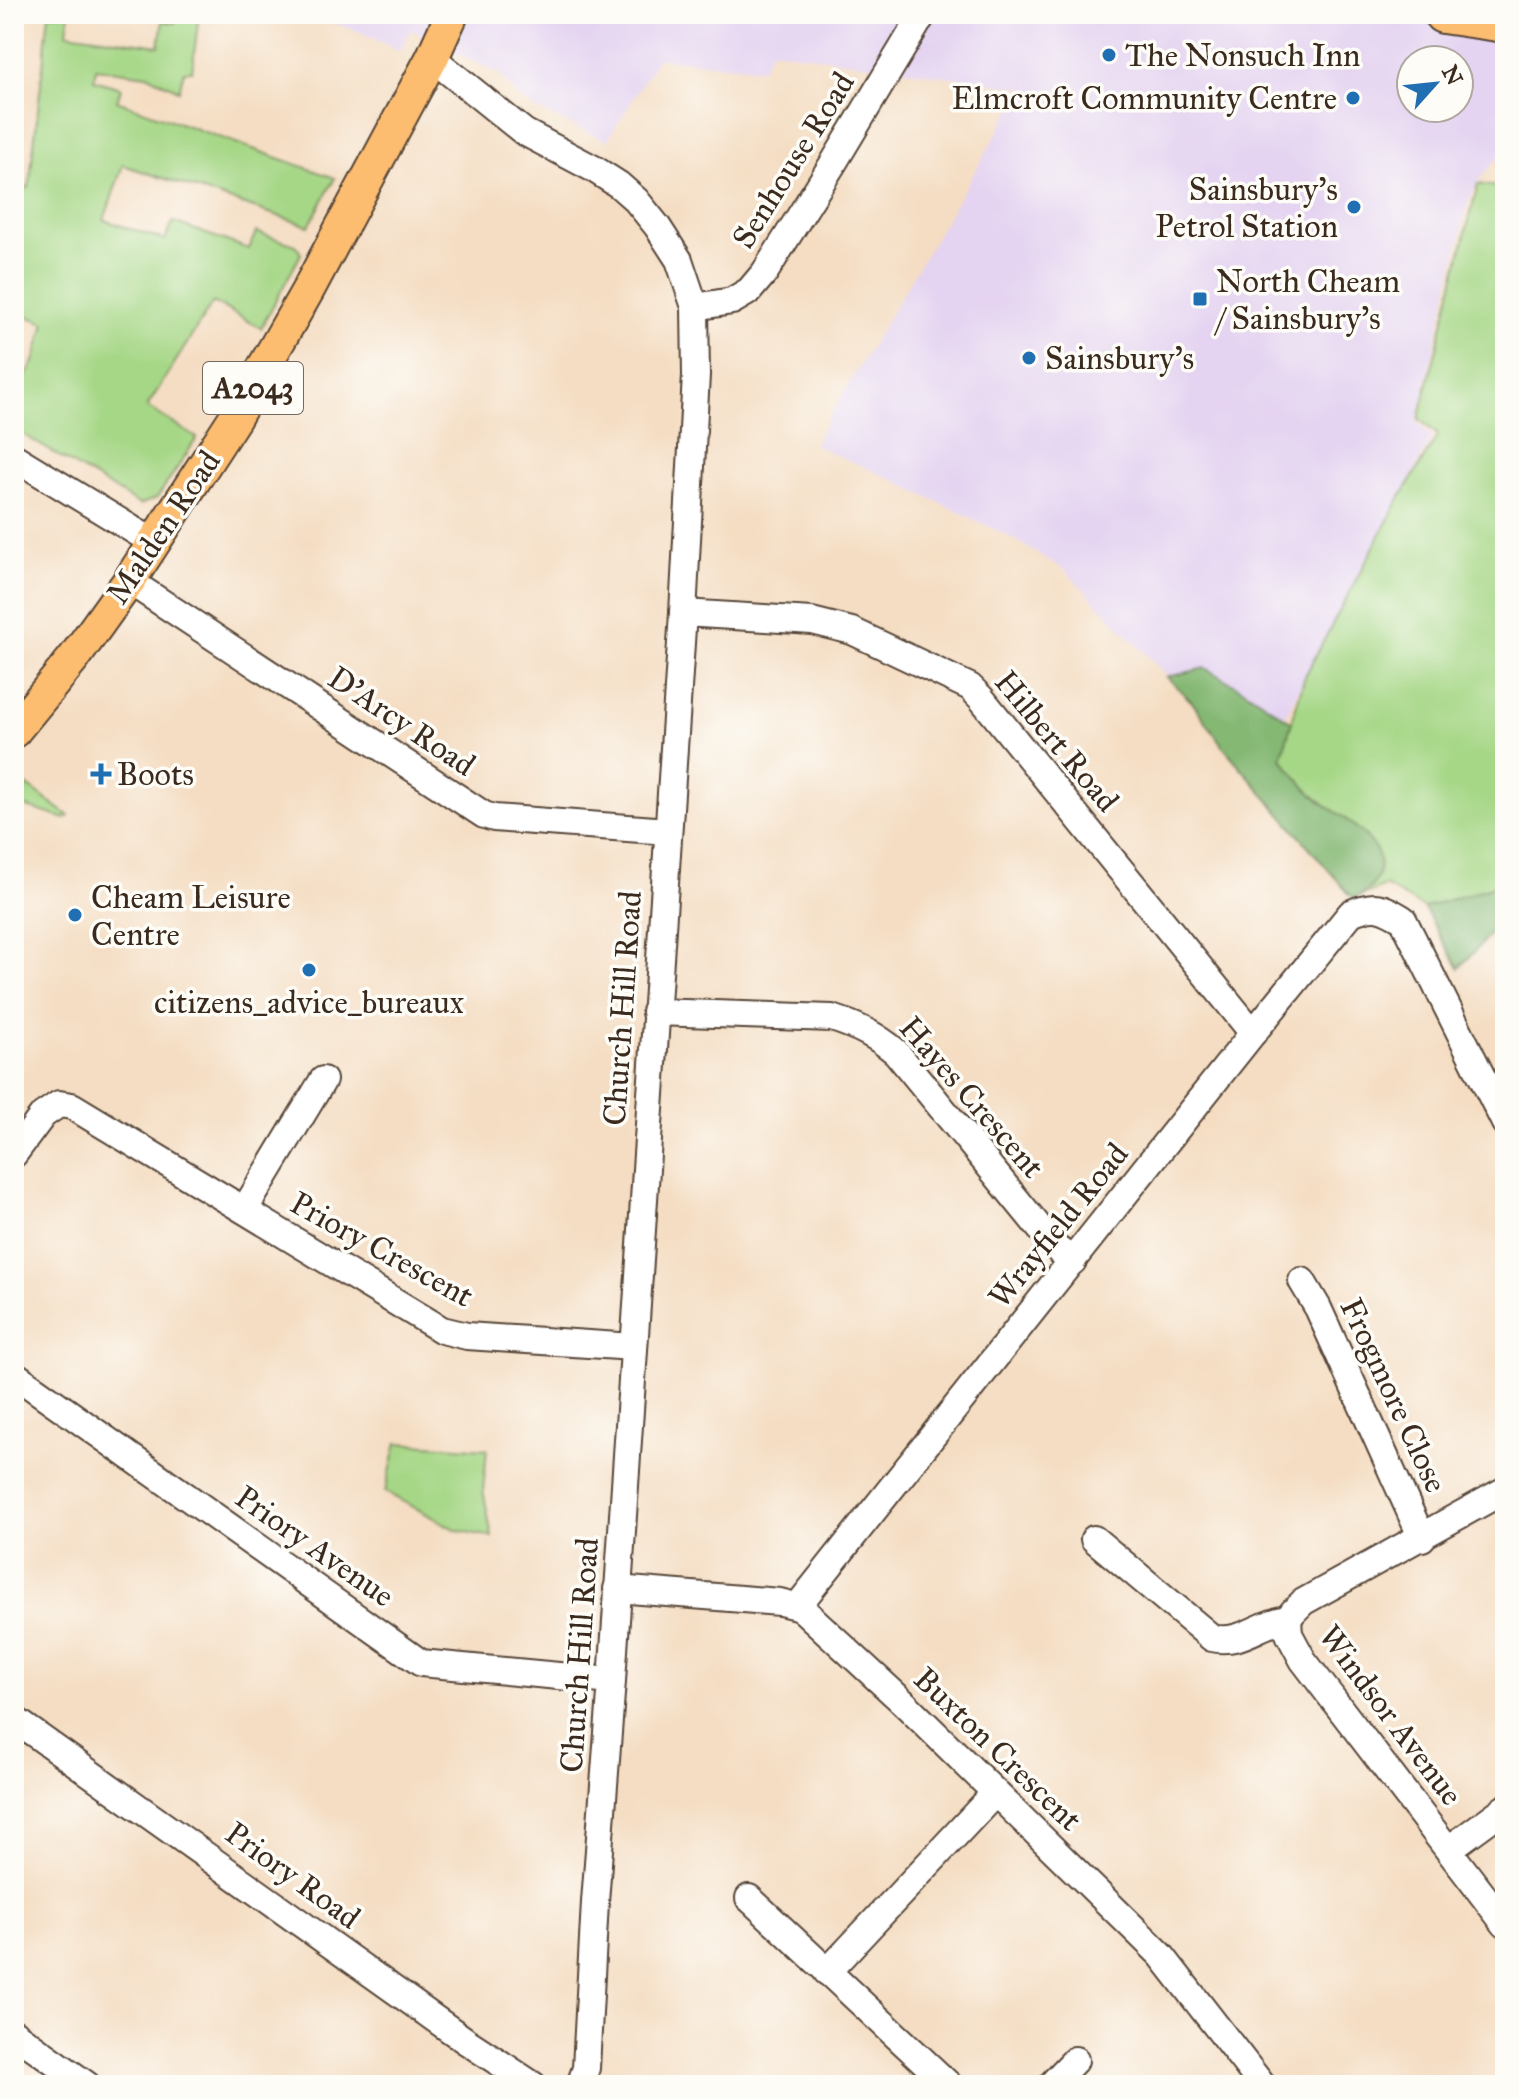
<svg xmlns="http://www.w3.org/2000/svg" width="1519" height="2099" viewBox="0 0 1519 2099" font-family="'IM FELL Great Primer',serif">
<rect width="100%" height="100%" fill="#fdfcf7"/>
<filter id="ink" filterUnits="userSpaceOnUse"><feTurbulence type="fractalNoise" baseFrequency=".0125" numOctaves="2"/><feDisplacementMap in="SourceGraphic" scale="16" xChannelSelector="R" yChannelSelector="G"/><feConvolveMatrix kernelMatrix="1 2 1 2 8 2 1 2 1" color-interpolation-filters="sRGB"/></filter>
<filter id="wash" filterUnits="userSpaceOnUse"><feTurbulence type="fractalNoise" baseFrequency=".006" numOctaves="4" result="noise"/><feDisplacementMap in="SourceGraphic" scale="32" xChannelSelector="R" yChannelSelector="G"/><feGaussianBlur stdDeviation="1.8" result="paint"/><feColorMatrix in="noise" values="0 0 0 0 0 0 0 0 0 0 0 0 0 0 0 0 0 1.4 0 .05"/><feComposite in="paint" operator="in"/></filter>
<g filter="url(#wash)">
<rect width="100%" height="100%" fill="#f4ddc2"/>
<!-- built -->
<path fill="#e4d3f1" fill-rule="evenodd" d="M299,14H1505V151L1483,174L1469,200L1417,422L1433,436L1285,716L1225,749L1192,702L1065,570L1004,534L885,476L814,445L824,426L1024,88L771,50L762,69L658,58L607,141L540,111L519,98L500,74L411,30L400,51L351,28ZM1411,60H1459V108H1411Z"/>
<!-- green -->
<g fill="#a6d786" stroke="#708052" stroke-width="2">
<path d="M49,14H69L67,33L159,46L163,21L175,23L177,14H199L192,71H184L179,90L147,75L96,68L94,80L121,88L117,101L335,178L309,226L123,165L104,220L165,240L173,222L249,249L256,232L296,245L301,254L261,328L213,302L147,407L197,438L157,498L140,505L14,429V373L24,379L34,362L45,323L14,311V182L29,188Z"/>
<path d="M1478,184L1505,188V879L1491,887L1424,908L1385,886L1355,898L1281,758L1305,676L1395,507L1438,435L1419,419Z"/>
<path d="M14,776L69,816L65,819L14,803Z"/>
<path d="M397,1443L487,1449L483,1490L492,1537L457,1530L385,1492Z"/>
</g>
<!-- forest -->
<g fill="#84b873" stroke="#607148" stroke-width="2">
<path d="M1205,668L1244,690L1292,722L1281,758C1292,770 1302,785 1314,796C1337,816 1399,844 1374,883C1371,889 1361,894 1355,898L1350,895L1225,749L1192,702L1167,677Z"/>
<path d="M1505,879V918L1459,968L1424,908L1491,887Z"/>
</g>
</g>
<g filter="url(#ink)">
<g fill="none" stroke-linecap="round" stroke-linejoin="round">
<!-- minor casing -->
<g stroke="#574537" stroke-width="30">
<g id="minor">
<path d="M432,58L524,132L594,169L619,185L636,200L657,226L679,260L695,307L696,375L683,613L612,1681L595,1902L586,2068L580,2085"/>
<path d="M695,307L732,301L749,291L765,272L834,162L923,14"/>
<path d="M14,457L153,542"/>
<path d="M129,581L484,815L494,818L668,831"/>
<path d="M683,613L812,621L852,631L970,687L981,698L1253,1033"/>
<path d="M655,1012L832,1018C857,1026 876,1035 896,1052L1056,1248L1073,1261"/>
<path d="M14,1154L43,1115L59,1104L72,1106L442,1330L467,1336L634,1347"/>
<path d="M245,1209L323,1080"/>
<path d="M1302,1281L1318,1308L1422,1538"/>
<path d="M14,1374L421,1663L612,1681"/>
<path d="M1094,1539L1212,1638C1242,1645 1260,1622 1288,1619"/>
<path d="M617,1589L780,1602L800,1607L904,1703L1161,1955L1262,2085"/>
<path d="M800,1607L804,1598L1253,1033L1351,913C1375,903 1382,906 1403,919L1505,1123"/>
<path d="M1288,1619L1289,1634L1303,1660L1505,1924"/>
<path d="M1288,1619L1293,1612L1303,1602L1505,1490"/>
<path d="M14,1719L466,2041L533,2085"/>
<path d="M1449,1849L1505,1808"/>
<path d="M749,1898L949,2085"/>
<path d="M827,1972L995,1793"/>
<path d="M14,2033L87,2085"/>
<path d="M1051,2085L1075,2060"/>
</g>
</g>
<!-- major casing -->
<g stroke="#574537" stroke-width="36">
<path id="major" d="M14,731L74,658L129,581L234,419L308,290L432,58L452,14"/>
</g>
<!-- highway casing -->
<g stroke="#574537" stroke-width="42">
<path id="highway" d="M1443,14L1505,23"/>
</g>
<!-- minor -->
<use href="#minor" stroke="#fff" stroke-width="26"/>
<!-- major -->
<use href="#major" stroke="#fcbd6f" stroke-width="32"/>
<!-- highway -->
<use href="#highway" stroke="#fcbd6f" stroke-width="38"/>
</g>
</g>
<!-- markers -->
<g fill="#1f6fb2" stroke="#fdfcf7" stroke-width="3">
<circle cx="1109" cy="55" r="8"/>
<circle cx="1353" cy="98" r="8"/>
<circle cx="1354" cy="207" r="8"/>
<rect x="1192" y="291" width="16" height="16" rx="4"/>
<circle cx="1029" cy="358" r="8"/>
<path d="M97 762h8v8h8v8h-8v8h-8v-8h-8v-8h8z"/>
<circle cx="75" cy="915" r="8"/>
<circle cx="309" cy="970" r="8"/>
</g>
<g text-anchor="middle" stroke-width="7" stroke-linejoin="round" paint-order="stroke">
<!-- shield labels -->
<rect fill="#fdfcf7" stroke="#75695f" stroke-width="2" x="203" y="362" width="100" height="52" rx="6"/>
<g font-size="30" font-weight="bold" fill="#3b2a1e">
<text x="253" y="398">A2043</text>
</g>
<!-- poi labels -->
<g font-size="32" fill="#3b2a1e" stroke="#fdfcf7" text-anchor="start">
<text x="1125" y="66">The Nonsuch Inn</text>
<text x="1337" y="109" text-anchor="end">Elmcroft Community Centre</text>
<text x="1338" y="200" text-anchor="end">Sainsbury's<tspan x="1338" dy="37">Petrol Station</tspan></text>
<text x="1216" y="292">North Cheam<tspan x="1216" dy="37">/ Sainsbury's</tspan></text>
<text x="1045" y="369">Sainsbury's</text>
<text x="117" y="785">Boots</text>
<text x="91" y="908">Cheam Leisure<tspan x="91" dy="37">Centre</tspan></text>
<text x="309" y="1013" text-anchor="middle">citizens_advice_bureaux</text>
</g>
<!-- street labels -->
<g font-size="32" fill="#3b2a1e" stroke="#fdfcf7">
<text transform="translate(793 160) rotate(-58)" y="11">Senhouse Road</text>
<text transform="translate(163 527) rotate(-56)" y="11">Malden Road</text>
<text transform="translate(402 721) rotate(34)" y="11">D'Arcy Road</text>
<text transform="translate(1057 741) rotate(50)" y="11">Hilbert Road</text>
<text transform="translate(622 1008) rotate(-86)" y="11">Church Hill Road</text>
<text transform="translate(972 1097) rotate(49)" y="11">Hayes Crescent</text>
<text transform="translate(1058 1225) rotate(-51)" y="11">Wrayfield Road</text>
<text transform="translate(382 1249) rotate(29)" y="11">Priory Crescent</text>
<text transform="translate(1394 1395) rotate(65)" y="11">Frogmore Close</text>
<text transform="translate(315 1546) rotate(35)" y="11">Priory Avenue</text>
<text transform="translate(579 1655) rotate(-86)" y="11">Church Hill Road</text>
<text transform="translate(1391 1715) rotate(53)" y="11">Windsor Avenue</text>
<text transform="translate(998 1749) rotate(44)" y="11">Buxton Crescent</text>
<text transform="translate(293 1875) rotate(36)" y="11">Priory Road</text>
</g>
</g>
<!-- margin -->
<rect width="1519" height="2099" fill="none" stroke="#fdfcf7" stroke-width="48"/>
<!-- north arrow -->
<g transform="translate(1435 84) rotate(63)"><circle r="38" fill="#fdfcf7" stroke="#afa8a0" stroke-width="2"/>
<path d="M0-6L14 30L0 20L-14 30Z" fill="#1f6fb2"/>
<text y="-12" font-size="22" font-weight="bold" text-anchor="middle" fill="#3b2a1e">N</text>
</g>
</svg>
